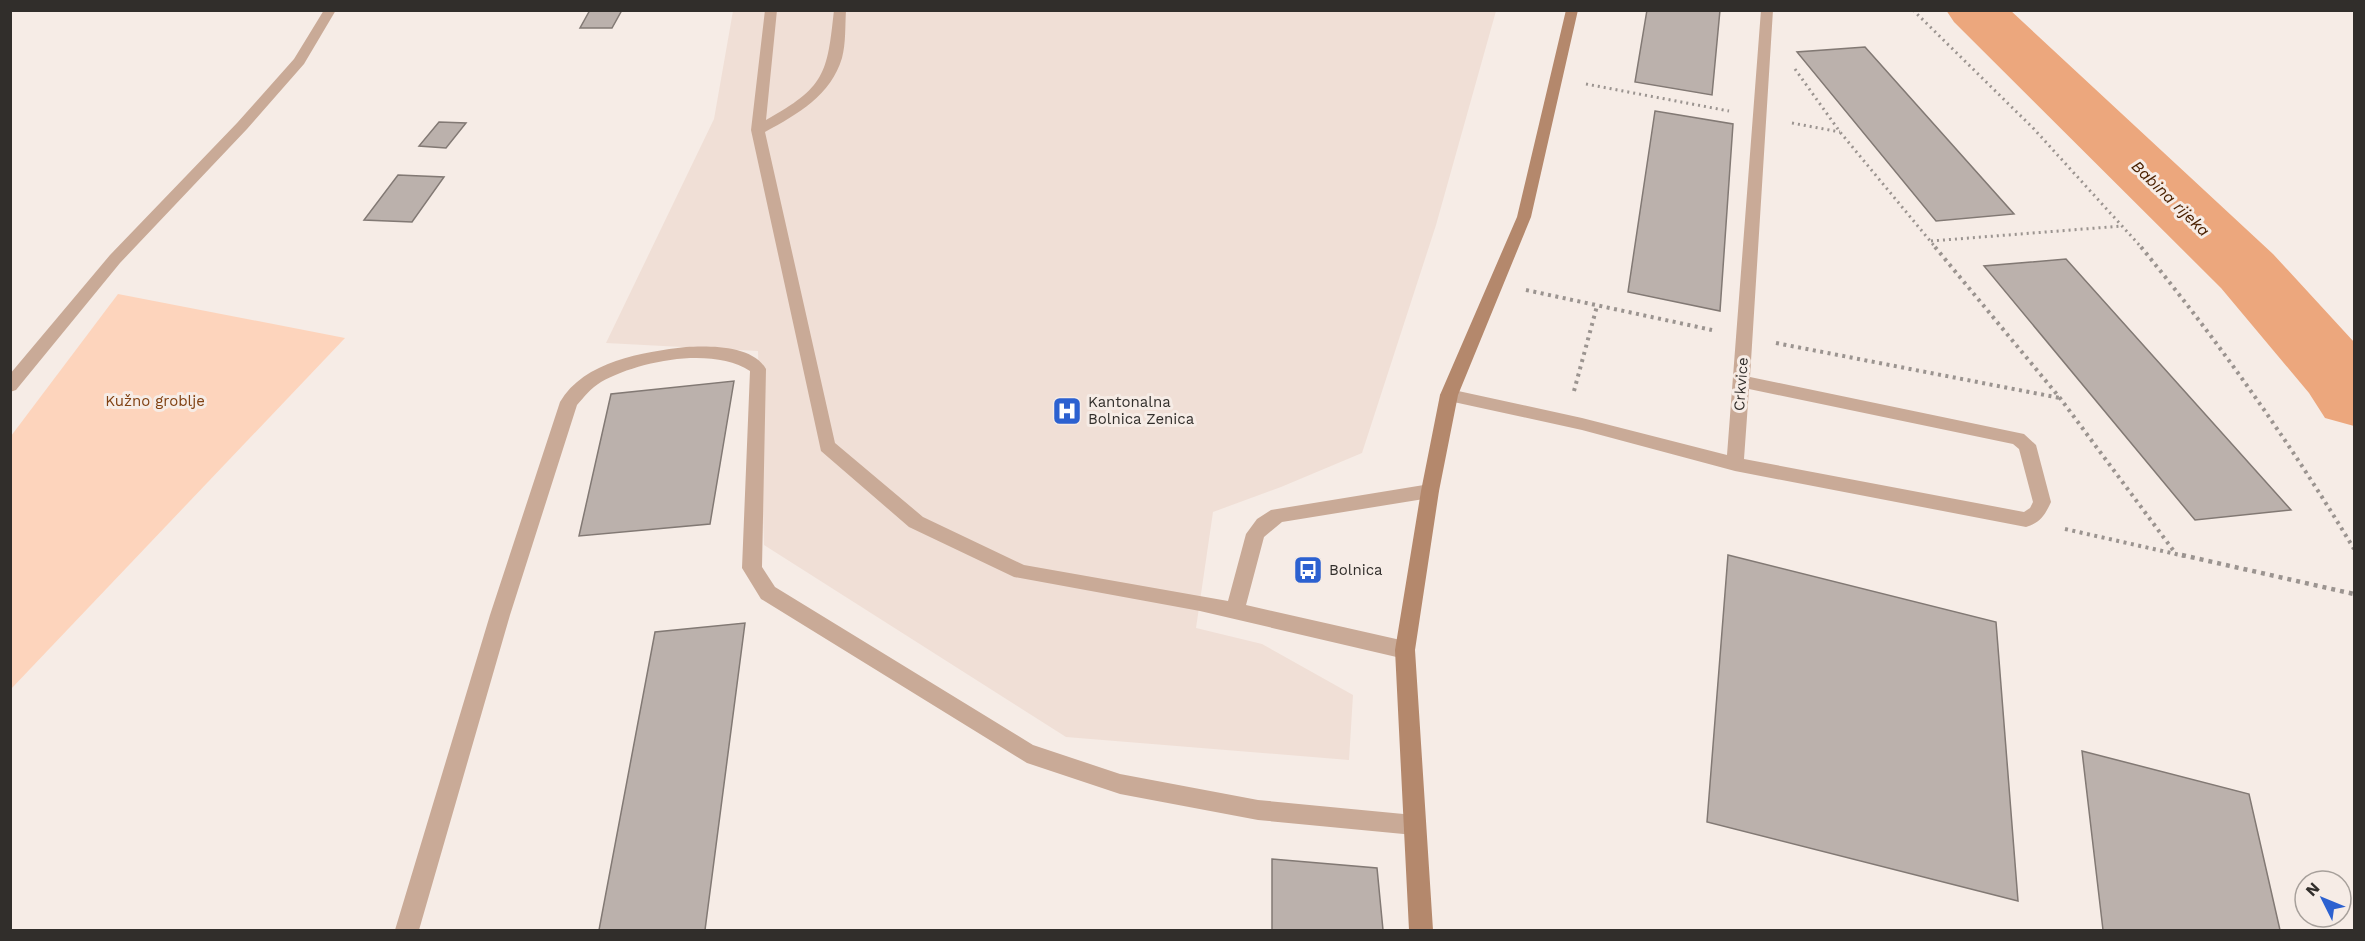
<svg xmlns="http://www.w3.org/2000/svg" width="2365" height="941" viewBox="0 0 2365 941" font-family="'Work Sans',sans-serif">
<rect width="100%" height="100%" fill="#f6ece6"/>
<!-- built -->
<path fill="#f0dfd6" d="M733,11H1496L1436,225L1362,453L1281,487L1213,512L1196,628L1262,644L1353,695L1349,760L1066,737L764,545L758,351L606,343L714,119Z"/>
<!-- green -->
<path fill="#fdd4bc" d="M118,294L345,338L11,689V436Z"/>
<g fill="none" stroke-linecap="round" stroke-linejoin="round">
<!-- river -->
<path fill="#eca77d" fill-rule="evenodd" d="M1946,10H2010L2273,254L2354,342V426L2325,418L2309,393L2221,288L1954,22Z"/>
</g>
<!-- building -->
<g fill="#bbb1ac" stroke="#827974" stroke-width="1.5">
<path d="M590,10H622L612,28H580Z"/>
<path d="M1647,10H1720L1712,95L1635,82Z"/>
<path d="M1865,47L2014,214L1936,221L1797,52Z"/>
<path d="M1655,111L1733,124L1720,311L1628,292Z"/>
<path d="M439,122L466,123L446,148L419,146Z"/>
<path d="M398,175L444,177L412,222L364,220Z"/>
<path d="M2066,259L2291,510L2195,520L1984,266Z"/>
<path d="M734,381L710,524L579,536L611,394Z"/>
<path d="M1728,555L1996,622L2018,901L1707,822Z"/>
<path d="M745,623L705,930H599L655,632Z"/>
<path d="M2082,751L2249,794L2280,930H2103Z"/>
<path d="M1272,859L1377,868L1383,930H1272Z"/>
</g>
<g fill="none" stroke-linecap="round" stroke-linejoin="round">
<!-- path-far2 -->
<g stroke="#9b9490" stroke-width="3" stroke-dasharray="2 4" stroke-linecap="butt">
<path d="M1913,10L2034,129L2142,248"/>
<path d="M1795,69L1840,132L1936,248"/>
<path d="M1586,84L1729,111"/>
<path d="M1792,123L1840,132"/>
<path d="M1931,241L2122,226"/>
</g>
<!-- path-far1 -->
<g stroke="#9b9490" stroke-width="4" stroke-dasharray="3 4.5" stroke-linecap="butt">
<path d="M1935,247L2060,398L2176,554"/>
<path d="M2141,247C2219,342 2291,444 2354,549"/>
<path d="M1526,290L1712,330"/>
<path d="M1776,343L2060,398"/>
<path d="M1574,391L1597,306"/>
<path d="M2065,529L2189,557"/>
</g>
<!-- path -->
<path stroke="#9b9490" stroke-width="4.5" stroke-dasharray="4 5" stroke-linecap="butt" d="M2182,555L2354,594"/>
<!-- lane -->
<g fill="#c9aa97" fill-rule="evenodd">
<path d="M765,10H777L766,120C825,87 827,75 834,10H846C845,26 846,43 842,58C831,95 798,114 765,132L835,443L923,517L1024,565L1228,601L1246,534L1257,519L1271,510L1430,484L1436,486L1439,491L1436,496L1430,498L1282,522L1264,537L1246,605L1405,641L1412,644L1415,650L1412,656L1405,659L1200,611L1014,577L909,527L821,451L751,130Z"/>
<path d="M1761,10H1773L1750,377L2024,434L2036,445L2051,502C2045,515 2040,523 2026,527L1735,471L1582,430L1449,401L1443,399L1440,395L1443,391L1449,389L1582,418L1727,455ZM1749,389L2013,444L2019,449L2033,502L2030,508L2024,512L1744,459Z"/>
<path d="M686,347C710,346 752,345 766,369L762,567L775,587L1033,745L1120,774L1258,800L1414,815L1422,818L1425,825L1422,832L1414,835L1258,820L1120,794L1027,763L761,599L742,568L750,371C712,346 638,361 601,382C591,388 584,397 577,405L510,615L419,930H395L490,615L560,402C584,361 643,352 686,347Z"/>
</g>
<!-- street -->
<path fill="#c9aa97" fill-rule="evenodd" d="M324,10H336L304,64L247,129L120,263L16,390L10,392V374L110,255L237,123L294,59Z"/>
<!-- secondary -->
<path fill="#b4886c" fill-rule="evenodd" d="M1566,10H1578L1531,217L1458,395L1439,491L1415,650L1433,930H1409L1395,650L1421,491L1440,395L1517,217Z"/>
</g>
<!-- icons -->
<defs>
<g id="hospital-square" transform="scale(1.5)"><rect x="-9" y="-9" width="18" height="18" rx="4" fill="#2c61d0" stroke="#f6ece6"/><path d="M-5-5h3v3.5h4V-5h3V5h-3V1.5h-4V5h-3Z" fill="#fff"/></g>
<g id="bus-square" transform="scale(1.5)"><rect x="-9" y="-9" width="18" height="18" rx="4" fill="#2c61d0" stroke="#f6ece6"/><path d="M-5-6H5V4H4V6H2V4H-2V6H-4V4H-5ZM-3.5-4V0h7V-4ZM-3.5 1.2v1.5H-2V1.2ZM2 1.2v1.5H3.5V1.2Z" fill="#fff"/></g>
</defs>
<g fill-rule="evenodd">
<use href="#hospital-square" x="1067" y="411"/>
<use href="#bus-square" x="1308" y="570"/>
</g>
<g text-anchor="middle" stroke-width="6" stroke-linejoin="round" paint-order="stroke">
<!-- street labels -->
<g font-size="15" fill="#312e2b" stroke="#f6ece6">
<text transform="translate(1741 384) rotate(-86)" y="5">Crkvice</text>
</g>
<!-- park labels -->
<g font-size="15" fill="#804112" stroke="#f6ece6">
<text x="155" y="406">Kužno groblje</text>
</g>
<!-- poi labels -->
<g font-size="15" fill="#312e2b" stroke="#f6ece6" text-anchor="start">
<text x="1088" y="407">Kantonalna<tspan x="1088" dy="17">Bolnica Zenica</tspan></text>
<text x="1329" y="575">Bolnica</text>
</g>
<!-- water labels -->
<g font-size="16" font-style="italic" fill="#4b2100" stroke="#f6ece6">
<text transform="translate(2171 198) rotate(44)" y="6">Babina rijeka</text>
</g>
</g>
<!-- border -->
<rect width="2365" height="941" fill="none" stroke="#312e2b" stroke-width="24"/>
<!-- north arrow -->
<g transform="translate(2323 899) rotate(313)"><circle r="28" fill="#f6ece6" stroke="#a7a09b" stroke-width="1.5"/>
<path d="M0-4.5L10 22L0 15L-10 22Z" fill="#2c61d0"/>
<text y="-9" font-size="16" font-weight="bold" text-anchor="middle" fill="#312e2b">N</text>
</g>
</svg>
